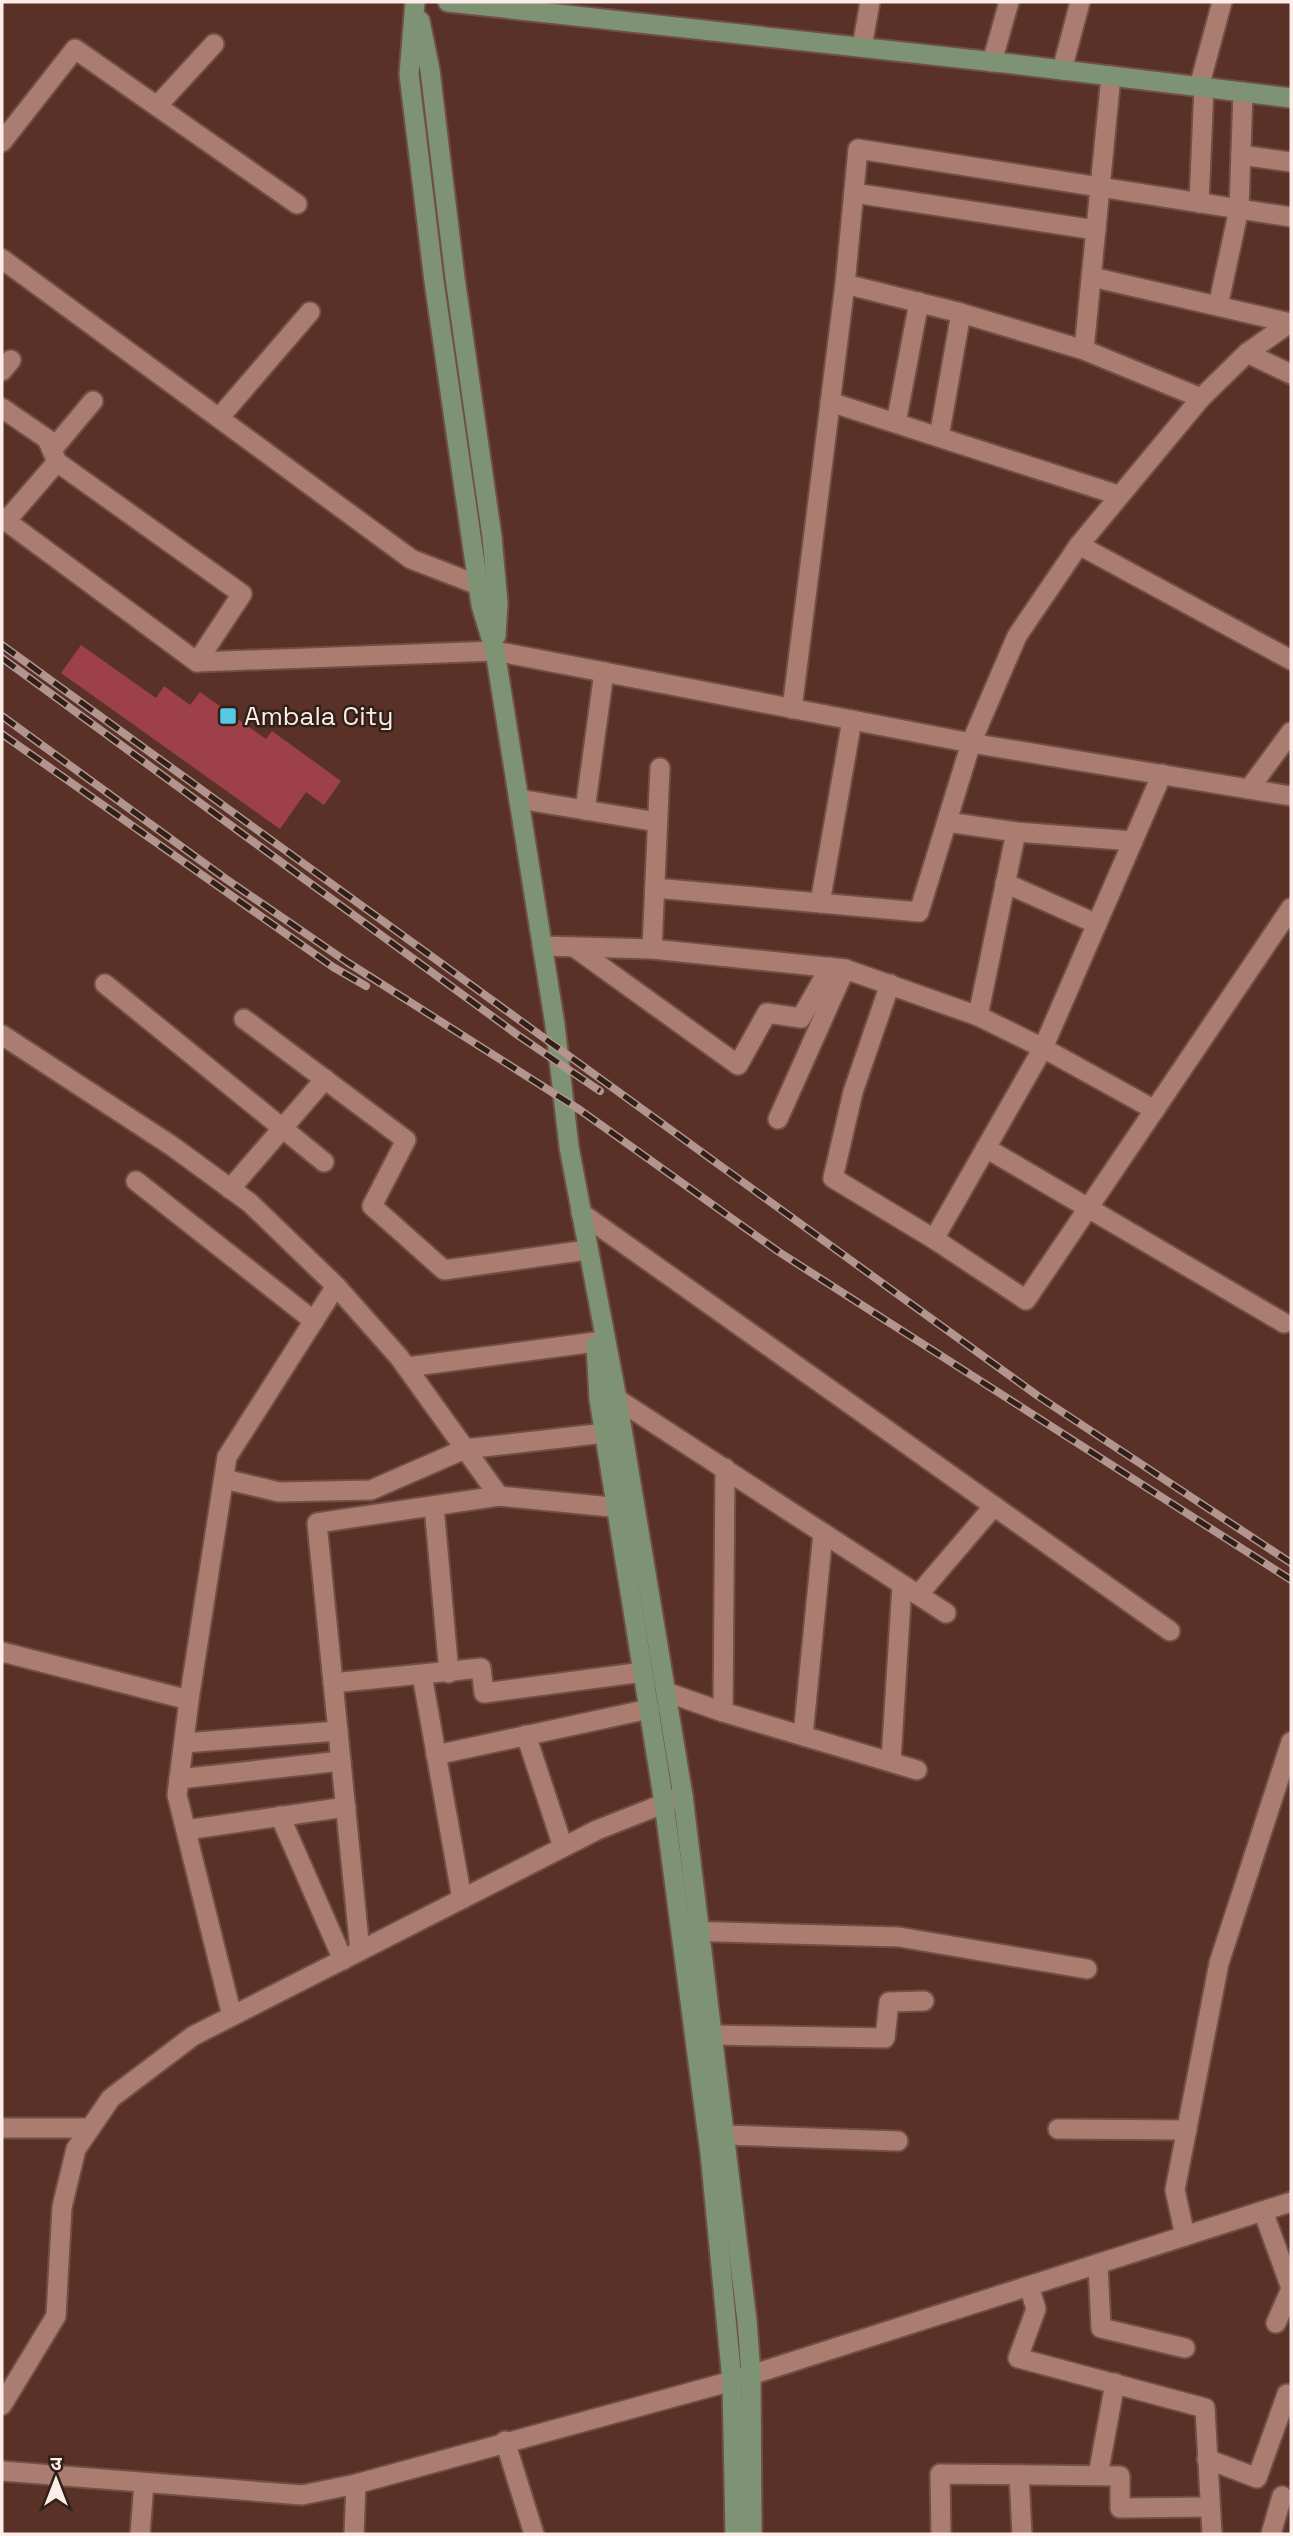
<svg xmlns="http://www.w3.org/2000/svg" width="1293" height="2536" viewBox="0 0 1293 2536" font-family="'Space Grotesk','Noto Sans Devanagari',sans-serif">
<rect width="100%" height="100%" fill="#593126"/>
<!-- building -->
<path fill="#9e404a" d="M81,645L156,698L164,686L190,705L200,692L266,739L272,731L341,781L324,805L306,792L280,829L61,673Z"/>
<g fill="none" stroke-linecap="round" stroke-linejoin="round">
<!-- minor casing -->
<g stroke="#6f4f46" stroke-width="23">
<g id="minor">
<path d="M862,47L870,2"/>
<path d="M992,62L1009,2"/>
<path d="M1062,70L1080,2"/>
<path d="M1199,87L1222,2"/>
<path d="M157,106L214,44"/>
<path d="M2,142L75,49L297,204"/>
<path d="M1241,155L1291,162"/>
<path d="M854,193L1096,230"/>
<path d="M1199,203L1204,87"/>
<path d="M2,259L411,559L478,585"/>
<path d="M1092,277L1290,323"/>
<path d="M845,284L961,313L1084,350L1201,398"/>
<path d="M1218,306L1239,209L1243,92"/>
<path d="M1084,350L1111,76"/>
<path d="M1247,353L1291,374"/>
<path d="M2,371L11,360"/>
<path d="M830,402L1118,495"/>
<path d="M2,408L47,439L57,462L242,594L197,662"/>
<path d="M219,418L310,312"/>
<path d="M896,423L919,302"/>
<path d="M939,437L961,313"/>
<path d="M52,450L93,401"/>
<path d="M2,518L197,662L495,651"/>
<path d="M6,521L57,462"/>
<path d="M1079,545L1291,660"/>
<path d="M792,709L845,284L858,149L1291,217"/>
<path d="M1249,789L1291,732"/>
<path d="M519,799L657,822"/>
<path d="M585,810L604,672"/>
<path d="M947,822L1016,832L1133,841"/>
<path d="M1005,883L1097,924"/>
<path d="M655,888L919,912L971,743L1017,636L1079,545L1201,398L1247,353L1291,322"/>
<path d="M820,903L852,720"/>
<path d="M542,946L652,949L845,969L978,1016L1043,1048L1155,1110"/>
<path d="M574,947L738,1065L767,1013L801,1018L830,967"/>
<path d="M652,949L660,768"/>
<path d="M105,984L324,1162"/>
<path d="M890,984L853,1092L833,1178L934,1239L1026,1300L1291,908"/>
<path d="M978,1016L1016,832"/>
<path d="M244,1019L406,1140L372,1206L444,1270L587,1250"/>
<path d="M778,1119L845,969"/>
<path d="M986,1148L1284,1323"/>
<path d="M136,1181L314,1321"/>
<path d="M230,1189L325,1079"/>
<path d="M581,1213L1170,1631"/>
<path d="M934,1239L1043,1048L1162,774"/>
<path d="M407,1367L595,1342"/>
<path d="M617,1399L946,1613"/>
<path d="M224,1479L279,1492L371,1490L465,1449L605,1433"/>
<path d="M434,1506L449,1673"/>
<path d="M918,1595L994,1506"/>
<path d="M2,1652L189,1700"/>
<path d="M422,1675L462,1899"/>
<path d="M333,1683L481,1668L484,1693L643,1672"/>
<path d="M666,1692L723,1712L917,1770"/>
<path d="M723,1712L725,1468"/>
<path d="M526,1735L563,1847"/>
<path d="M803,1736L823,1533"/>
<path d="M184,1743L338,1731"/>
<path d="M436,1755L649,1709"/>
<path d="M891,1760L902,1585"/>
<path d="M179,1779L341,1761"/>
<path d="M280,1816L343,1960"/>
<path d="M186,1830L346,1807"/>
<path d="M686,1931L899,1937L1087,1969"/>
<path d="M360,1951L317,1523L499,1496"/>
<path d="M232,2016L177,1795L189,1700L227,1457L336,1286"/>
<path d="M713,2035L885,2038L889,2002L924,2001"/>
<path d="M2,2128H90"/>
<path d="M1058,2129L1187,2130"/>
<path d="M725,2135L898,2141"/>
<path d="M1263,2211L1291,2288"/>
<path d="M1185,2236L1175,2190L1219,1963L1291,1742"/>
<path d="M1098,2264L1101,2328L1185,2348"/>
<path d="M1029,2286L1036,2309L1018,2358L1205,2408L1212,2534"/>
<path d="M1276,2323L1291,2289"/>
<path d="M2,2405L56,2316L62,2207L76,2149L111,2098L193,2036L597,1830L683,1796"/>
<path d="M505,2441L534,2534"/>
<path d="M1207,2459L1257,2478L1287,2394L1291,2396"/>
<path d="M2,2471L302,2495L356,2484L732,2381L1291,2202"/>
<path d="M1019,2475L1022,2534"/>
<path d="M1098,2475L1115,2383"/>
<path d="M140,2534L144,2483"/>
<path d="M354,2534L356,2484"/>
<path d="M941,2534L940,2474L1120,2476V2508L1210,2507"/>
<path d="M1271,2534L1282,2496"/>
</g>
</g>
<!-- tertiary casing -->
<g stroke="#6f4f46" stroke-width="23">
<g id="tertiary">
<path d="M495,651L971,743L1291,796"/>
<path d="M2,1035L172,1146L250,1203L336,1286L399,1357L499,1496L631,1509"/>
</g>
</g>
<!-- secondary casing -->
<g stroke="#6f4f46" stroke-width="23">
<g id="secondary">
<path d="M415,2L409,74L434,281L481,605L495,651L555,1025L569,1147L617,1399L683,1796L747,2321L751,2374L752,2534"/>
<path d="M448,2L1013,64L1291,98"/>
<path d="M420,21L430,70L455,278L492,537L498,603L496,636"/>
<path d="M596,1346L599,1399L664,1803L710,2153L732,2381L735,2534"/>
</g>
</g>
<!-- minor -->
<use href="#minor" stroke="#ab7d70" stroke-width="19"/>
<!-- tertiary -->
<use href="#tertiary" stroke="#ab7d70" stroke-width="19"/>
<!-- secondary -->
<use href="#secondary" stroke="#7d9373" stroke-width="19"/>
<!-- rail casing -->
<g stroke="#b1958e" stroke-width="8">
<g id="rail">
<path d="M2,645L1038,1396L1291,1563"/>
<path d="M2,658L519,1036L600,1091"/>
<path d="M2,716L226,879L347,962L580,1110L779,1252L1291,1580"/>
<path d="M2,734L333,967L366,986"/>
</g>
</g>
<!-- rail -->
<use href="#rail" stroke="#311f1a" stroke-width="5" stroke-dasharray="16" stroke-linecap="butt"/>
</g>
<!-- markers -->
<rect fill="#59c8e4" stroke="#311f1a" stroke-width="2.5" x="219" y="707" width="18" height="18" rx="3.5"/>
<g text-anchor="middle" stroke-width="5" stroke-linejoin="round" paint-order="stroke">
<!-- poi labels -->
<g font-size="26" fill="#fdede8" stroke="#311f1a" text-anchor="start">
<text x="244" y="725">Ambala City</text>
</g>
</g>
<!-- border -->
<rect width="1293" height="2536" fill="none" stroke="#fdede8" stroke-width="7"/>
<!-- north arrow -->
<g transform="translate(56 2480)" stroke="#311f1a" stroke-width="5" paint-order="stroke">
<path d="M0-5L12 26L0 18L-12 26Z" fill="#fdede8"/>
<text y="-10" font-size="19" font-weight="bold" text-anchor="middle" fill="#fdede8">उ</text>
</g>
</svg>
